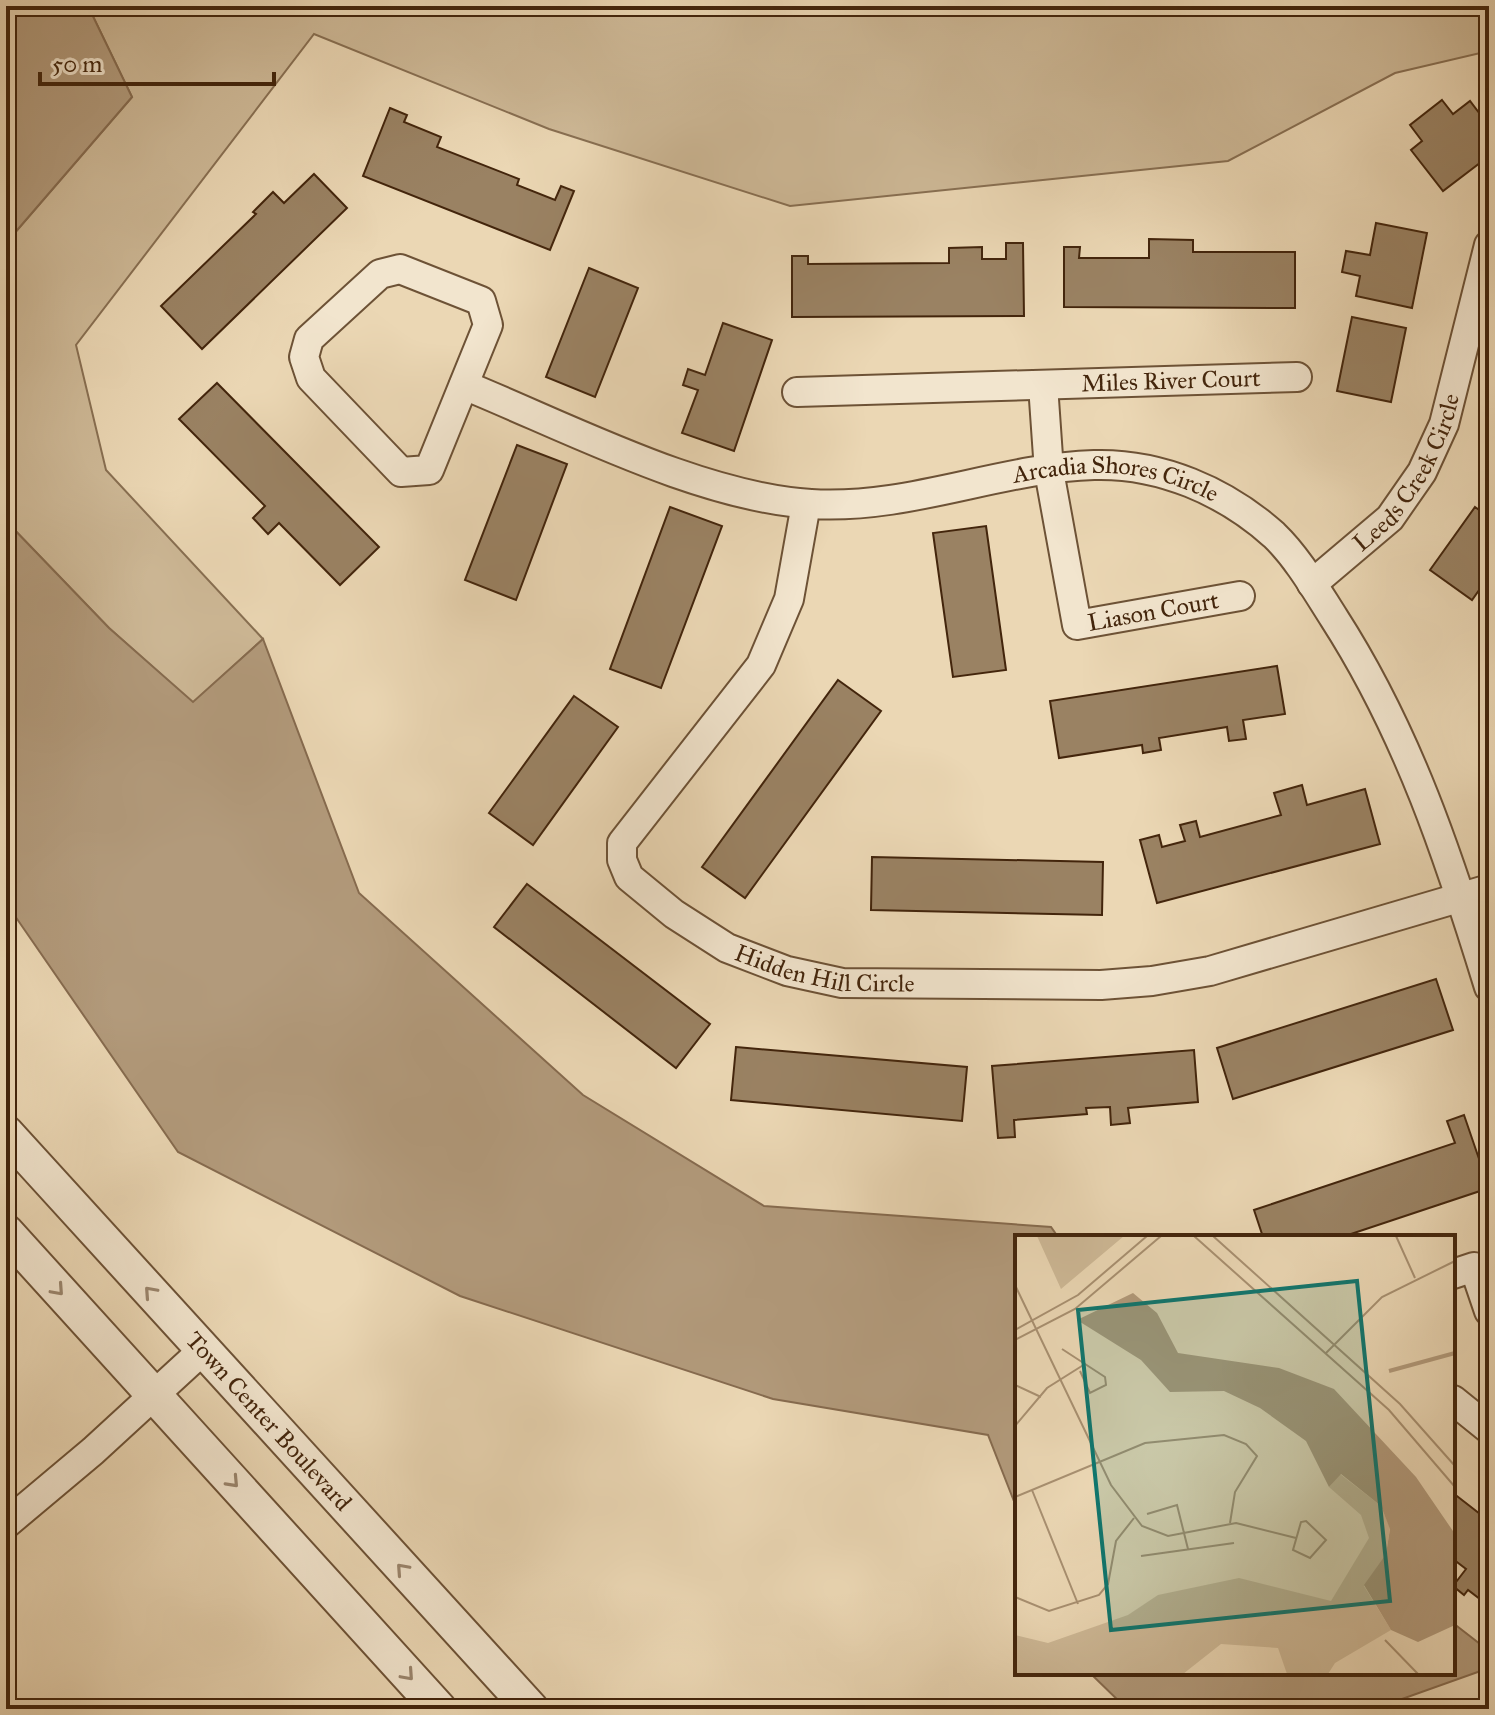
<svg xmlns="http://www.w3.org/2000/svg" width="1495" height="1715" viewBox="0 0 1495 1715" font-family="'IM FELL Great Primer',serif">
<rect width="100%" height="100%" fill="#ebd7b4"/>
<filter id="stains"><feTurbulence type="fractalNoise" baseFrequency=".0025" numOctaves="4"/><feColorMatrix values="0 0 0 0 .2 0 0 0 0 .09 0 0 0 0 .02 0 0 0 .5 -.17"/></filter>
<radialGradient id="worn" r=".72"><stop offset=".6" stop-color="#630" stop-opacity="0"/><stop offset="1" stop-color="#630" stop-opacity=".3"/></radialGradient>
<!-- green -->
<path fill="#ceb997" stroke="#886f52" stroke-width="2" d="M88,6H1489V51L1395,73L1228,161L790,206L549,129L314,34L76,345L106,470L263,639L193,703L109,628L6,521V243L132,97Z"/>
<!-- water -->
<g fill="#b29a7b" stroke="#866b4f" stroke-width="2">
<path d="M6,6H88L132,97L6,243Z"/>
<path d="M6,521L109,628L193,702L263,639L359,893L583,1095L764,1206L1051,1227L1058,1237H1017V1509L988,1435L773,1399L460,1296L178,1152L6,903Z"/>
<path d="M1453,1623L1489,1651V1668L1374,1709H1127L1090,1673H1453Z"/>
</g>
<!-- building -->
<g fill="#9a8263" stroke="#43250c" stroke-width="2">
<path d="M1442,100L1453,114L1470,101L1489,126V156L1443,191L1411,150L1422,141L1410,125Z"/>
<path d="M390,108L407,115L404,122L441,137L437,147L519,179L517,185L555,200L561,186L574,191L550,250L363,176Z"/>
<path d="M314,174L347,208L202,349L161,306L256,214L253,212L273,192L284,203Z"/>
<path d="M1376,223L1427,233L1412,308L1356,296L1360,276L1342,272L1346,251L1370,255Z"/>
<path d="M1149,239L1193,240V252H1295V308L1064,307V247H1080L1079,258H1149Z"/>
<path d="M1006,243H1023L1024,316L792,317V256H808V264L949,263V248L982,247V259H1006Z"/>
<path d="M589,268L638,288L595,397L546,377Z"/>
<path d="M1352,317L1406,328L1391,402L1337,391Z"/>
<path d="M723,323L772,340L734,451L682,433L698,390L683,385L688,369L705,375Z"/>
<path d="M217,383L379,547L340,585L279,523L268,534L253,518L265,506L179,419Z"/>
<path d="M517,445L567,464L516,600L465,580Z"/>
<path d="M670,507L722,526L661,688L610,669Z"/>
<path d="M1475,507L1489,517V576L1472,600L1430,570Z"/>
<path d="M986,526L1006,670L953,677L933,533Z"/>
<path d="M1277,666L1285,714L1243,720L1246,739L1229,741L1227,727L1159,738L1161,750L1143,753L1142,745L1059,758L1050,701Z"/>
<path d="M838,680L881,711L745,898L702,867Z"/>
<path d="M574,696L618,727L533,845L489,813Z"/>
<path d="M1302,785L1307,805L1365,789L1380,844L1157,903L1140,840L1159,835L1162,847L1185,841L1180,825L1196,821L1200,837L1281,815L1274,793Z"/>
<path d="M872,857L1103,862L1102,915L871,910Z"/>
<path d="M527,884L710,1024L676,1068L494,927Z"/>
<path d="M1436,979L1453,1030L1233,1099L1217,1048Z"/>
<path d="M736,1047L967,1067L962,1121L731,1100Z"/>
<path d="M1194,1050L1198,1102L1128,1108L1130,1123L1111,1125L1110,1107L1086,1108L1087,1114L1014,1120L1015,1137L998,1138L992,1066Z"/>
<path d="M1464,1115L1489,1188L1342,1237H1263L1254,1210L1455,1143L1447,1121Z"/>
<path d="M1453,1493L1489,1521V1606L1468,1590L1464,1595L1453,1586L1466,1569L1453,1559Z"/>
</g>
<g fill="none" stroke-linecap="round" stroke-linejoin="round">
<!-- minor casing -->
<g stroke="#6d5236" stroke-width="32">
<g id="minor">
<path d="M400,269L481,301L488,325L429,470L401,472L311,378L304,357L309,339L380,274Z"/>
<path id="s1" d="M464,385C567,427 700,497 811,504C909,510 999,468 1094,465C1160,463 1225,491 1274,535C1298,558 1316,590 1334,618C1408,733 1449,857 1489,987"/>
<path id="s2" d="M1043,385L1049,471L1077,625L1240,596"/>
<path id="s3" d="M797,392L1297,377"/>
<path id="s4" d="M806,504L789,599L761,665L622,843V860L629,877L674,914L727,948L787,971L842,983L1101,985L1152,981L1210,971L1489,889"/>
<path id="s5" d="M1312,584L1390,518L1422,472L1444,424L1489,245"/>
<path d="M1453,1274L1474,1267L1489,1311"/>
<path d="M1453,1400L1489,1429"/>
<path d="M6,1524L93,1451L203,1350"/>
</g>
</g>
<!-- tertiary casing -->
<g stroke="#6d5236" stroke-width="38">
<g id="tertiary">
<path id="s6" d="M6,1133L531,1709"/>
<path d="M6,1232L439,1709"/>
</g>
</g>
<!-- minor -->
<use href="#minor" stroke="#f2e5ce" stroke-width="28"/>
<!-- tertiary -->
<use href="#tertiary" stroke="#f2e5ce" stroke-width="34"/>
</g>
<!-- one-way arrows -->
<defs><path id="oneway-chevron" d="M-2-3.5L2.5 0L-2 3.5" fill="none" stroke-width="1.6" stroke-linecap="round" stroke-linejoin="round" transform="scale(2)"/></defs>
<g stroke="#9a856d">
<use href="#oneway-chevron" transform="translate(58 1290) rotate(48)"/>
<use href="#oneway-chevron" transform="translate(150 1292) rotate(-132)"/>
<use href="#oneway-chevron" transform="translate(233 1482) rotate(47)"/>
<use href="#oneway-chevron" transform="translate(402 1569) rotate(-132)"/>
<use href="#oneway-chevron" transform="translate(408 1675) rotate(48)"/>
</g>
<g text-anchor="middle" stroke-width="6" stroke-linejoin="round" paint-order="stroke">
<!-- street labels -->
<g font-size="24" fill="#43250c" stroke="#f2e5ce">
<text dy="8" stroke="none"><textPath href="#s3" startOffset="374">Miles River Court</textPath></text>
<text dy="8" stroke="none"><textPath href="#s5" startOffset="150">Leeds Creek Circle</textPath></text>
<text dy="8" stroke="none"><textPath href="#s1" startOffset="678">Arcadia Shores Circle</textPath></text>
<text dy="8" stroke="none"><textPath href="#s2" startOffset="320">Liason Court</textPath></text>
<text dy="8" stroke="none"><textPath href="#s4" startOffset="652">Hidden Hill Circle</textPath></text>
<text dy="8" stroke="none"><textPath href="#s6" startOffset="390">Town Center Boulevard</textPath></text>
</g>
</g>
<!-- overview -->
<g transform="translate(1015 1235)">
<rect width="440" height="440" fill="#ebd7b4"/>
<path d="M22,1H109L46,54ZM325,239L366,271L375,293L371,319L349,351L376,395L320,428L313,439H272L263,413L206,409L168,439H0V400L33,408L113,380L143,360L224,343L316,366L354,303L346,280L314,252Z" fill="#ceb997"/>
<path d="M118,58L142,78L163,118L264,133L319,154L401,242L440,299V390L403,407L376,395L349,350L371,319L375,294L366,271L326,239L314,252L291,206L245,173L209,156L155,157L126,125L62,85Z" fill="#b29a7b"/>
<path fill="none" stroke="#b29a7b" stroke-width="4" d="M374,136L440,118"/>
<path fill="none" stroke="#a89071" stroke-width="2" d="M179,1L374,175L440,252M198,1L385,169L440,231M381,1L400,43M0,50L96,250L127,291L153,301L221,288L281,303M0,95L63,60L132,1M0,105L60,74L146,1M47,114L90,142L91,150L75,158L65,136M311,118L367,62L440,26M0,150L26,162M0,191L32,153L70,129M17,255L63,369M0,262L130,208L209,200L231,209L242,221L220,257L215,288M132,279L162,270L173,314M291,286L311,305L295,323L278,315L286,287ZM126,321L219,308M0,362L34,376L84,360L93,349L101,306L119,283M370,405L403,439"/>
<path fill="#0f766e" fill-opacity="0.15" stroke="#0f766e" stroke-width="4" d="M342,46L375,366L96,395L63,75Z"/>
<rect width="440" height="440" fill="none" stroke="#43250c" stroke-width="4"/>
</g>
<!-- margin -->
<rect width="1495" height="1715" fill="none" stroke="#ebd7b4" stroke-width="32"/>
<rect x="8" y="8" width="1479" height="1699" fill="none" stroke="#43250c" stroke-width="4"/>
<rect x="16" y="16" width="1463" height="1683" fill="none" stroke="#43250c" stroke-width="2"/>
<!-- scale -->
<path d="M40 72v12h234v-12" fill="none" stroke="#43250c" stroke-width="4"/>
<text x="52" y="72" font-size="24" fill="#43250c" stroke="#f2e5ce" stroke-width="6" paint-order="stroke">50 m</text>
<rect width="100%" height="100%" filter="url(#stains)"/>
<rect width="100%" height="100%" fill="url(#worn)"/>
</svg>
